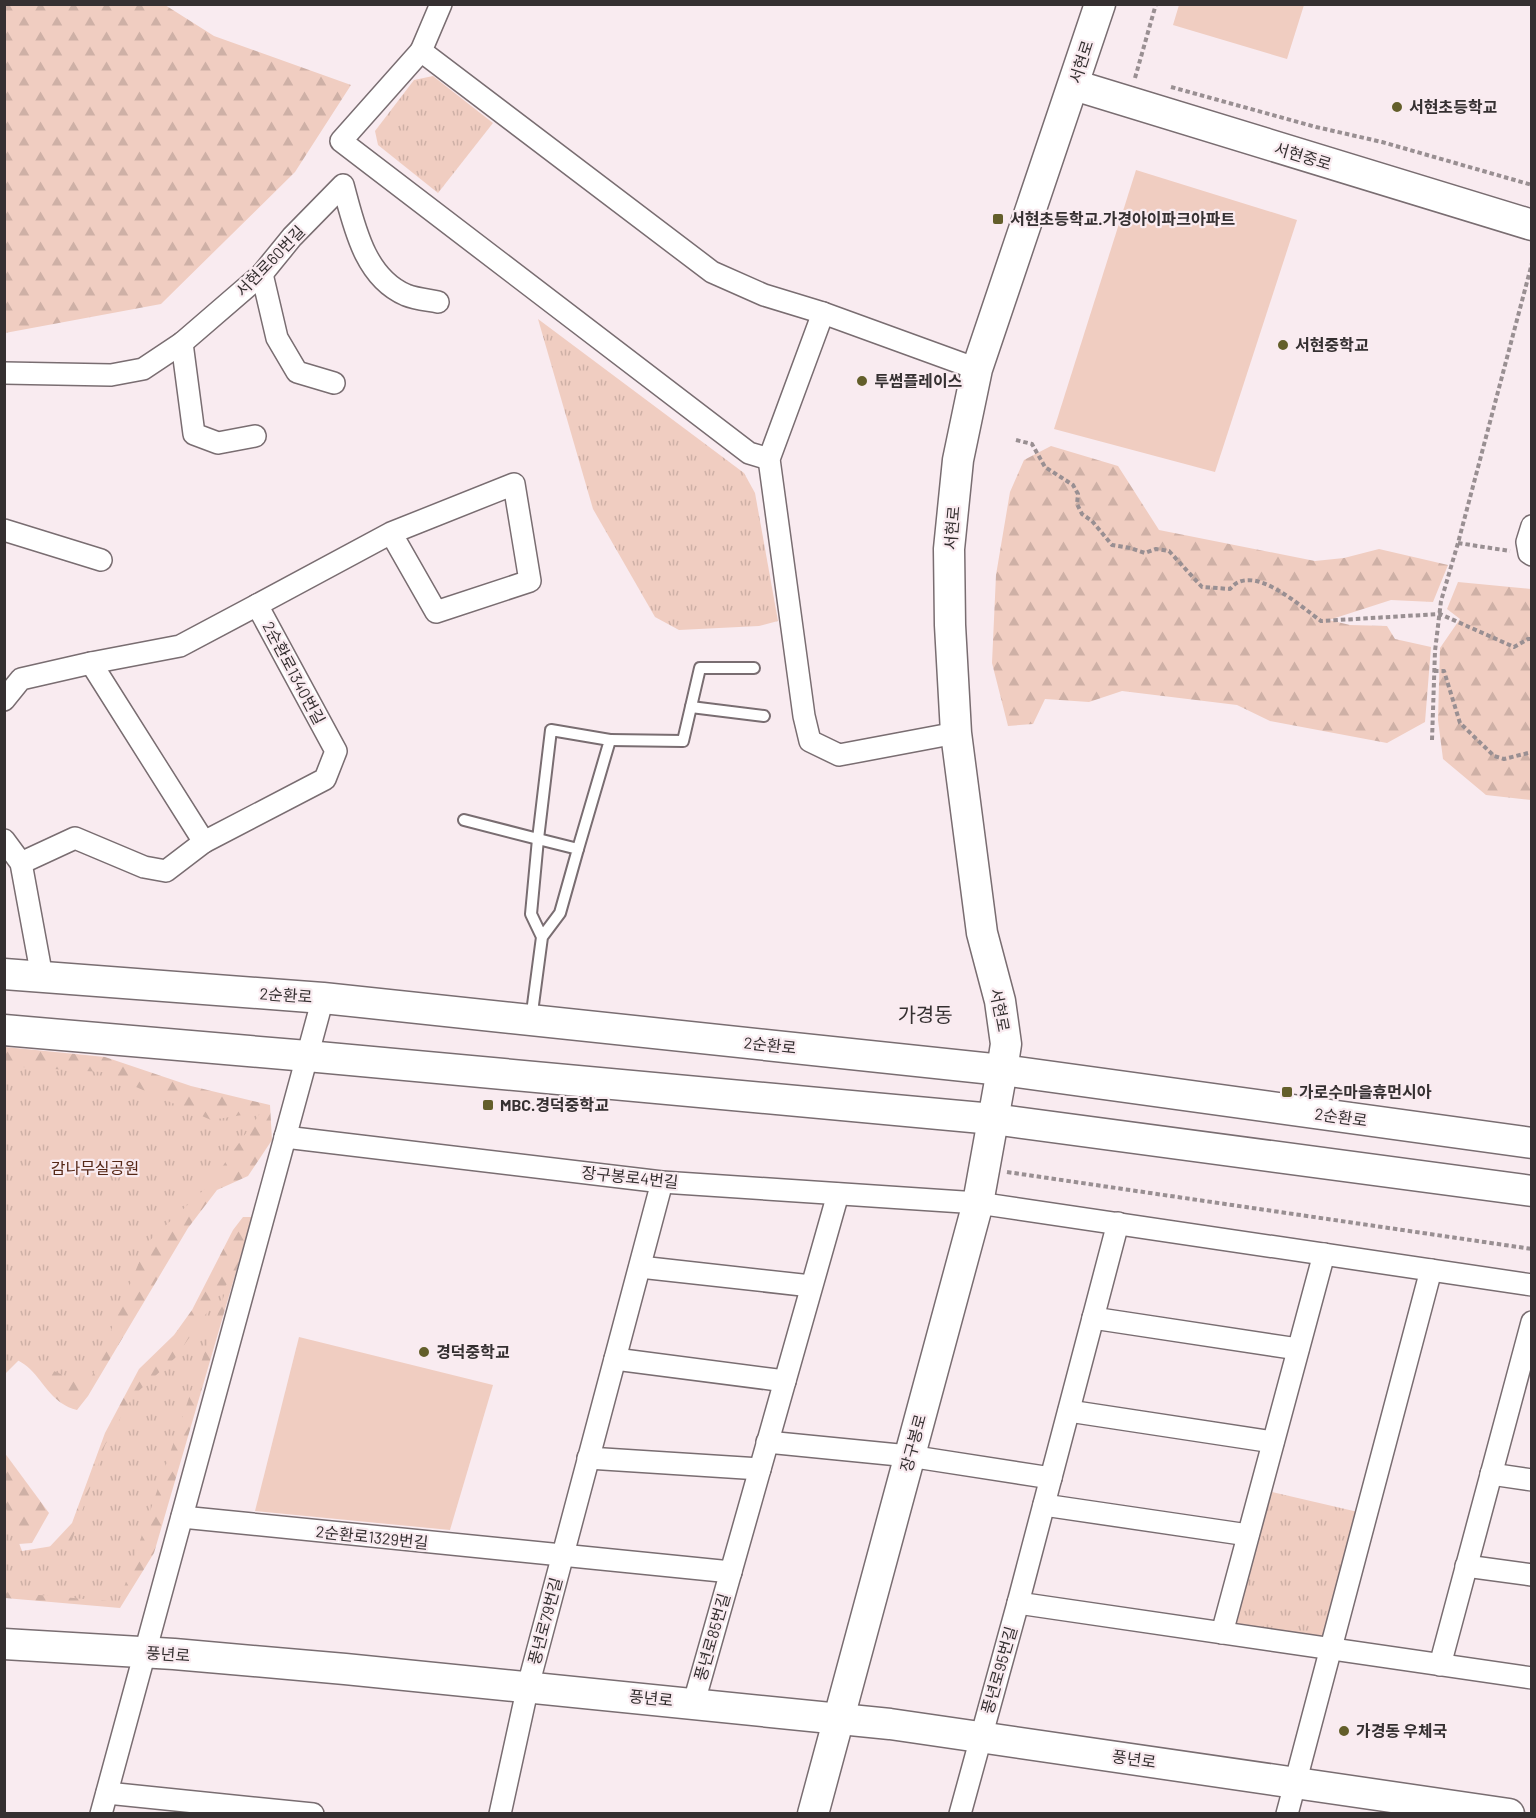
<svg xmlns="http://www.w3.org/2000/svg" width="1536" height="1818" viewBox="0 0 1536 1818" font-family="Barlow,'Noto Sans KR',sans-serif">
<defs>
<pattern id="forest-firs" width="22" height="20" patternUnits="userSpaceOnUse" patternTransform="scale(1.5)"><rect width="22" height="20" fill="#f0cdc1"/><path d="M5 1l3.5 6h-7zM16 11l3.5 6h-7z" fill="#ceb0a6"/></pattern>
<pattern id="park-tufts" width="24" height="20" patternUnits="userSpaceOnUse" patternTransform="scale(1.5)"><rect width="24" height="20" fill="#f0cdc1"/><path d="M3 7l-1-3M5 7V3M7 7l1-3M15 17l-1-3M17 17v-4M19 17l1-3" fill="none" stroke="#ceb0a6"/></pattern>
</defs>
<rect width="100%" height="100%" fill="#f9ebf0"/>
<!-- green -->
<g fill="#f0cdc1">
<path d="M1179,5V4L1304,5L1287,59L1173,25Z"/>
<path d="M1136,170L1297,220L1215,472L1054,429Z"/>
<path d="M299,1337L493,1385L450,1530L255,1511Z"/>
</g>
<!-- forest -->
<g fill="url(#forest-firs)">
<path d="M5,4L165,5L214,36L351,85L295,172L161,304L5,333Z"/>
<path d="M1051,446L1118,466L1159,530L1315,561L1344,558L1379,549L1448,565L1433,602L1391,600L1329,620L1350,625L1387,626L1395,639L1431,647L1425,722L1387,743L1270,721L1237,705L1122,691L1089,702L1045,699L1033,724L1008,726L992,663L996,575L1010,492L1024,460Z"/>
<path d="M1458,582L1531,589V800L1486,795L1443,759L1438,720L1440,648L1460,619L1447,609Z"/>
<path d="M5,1047L105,1057L191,1086L270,1105L272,1140L248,1176L217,1190L188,1228L88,1396L77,1410C53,1404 46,1385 30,1369C23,1362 13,1358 5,1353Z"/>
<path d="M243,1217H252L154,1553L120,1608L5,1598L4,1558L42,1555L72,1523L105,1433L139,1369L174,1335L192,1310L233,1230Z"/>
<path d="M4,1452L49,1513L32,1543L5,1545Z"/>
</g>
<!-- park -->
<g fill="url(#park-tufts)">
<path d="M433,76L493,123L438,193L378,145L375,131L414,80Z"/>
<path d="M538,319L744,473L755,493L778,621L759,626L679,630L655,617L593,509Z"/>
<path d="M5,1066L102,1072L211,1120L261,1112L210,1184L147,1243L88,1386L22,1357L5,1374Z"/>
<path d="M229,1281L119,1602L5,1592V1506L22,1551L71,1543L105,1445L133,1396L175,1358Z"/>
<path d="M1272,1492L1358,1512L1323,1640L1235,1626Z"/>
</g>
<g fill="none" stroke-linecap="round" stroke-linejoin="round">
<!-- lane casing -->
<g stroke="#796d71" stroke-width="14">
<g id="lane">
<path d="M691,707L764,716"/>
<path d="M610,740L683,741L700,668H754"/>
<path d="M464,820L538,839L551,730L610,740L578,849"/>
<path d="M531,1020L542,937L560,913L578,849L538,839L531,914L542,937"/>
</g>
</g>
<!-- street casing -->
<g stroke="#796d71" stroke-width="24">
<g id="street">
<path d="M441,4L421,51L712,272L764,295L823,313L977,369"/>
<path d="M421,51L341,141L749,453L769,459"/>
<path d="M262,274L277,338L297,372L334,383"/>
<path d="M823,313L769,459L804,716L810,741L839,755L956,733"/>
<path d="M182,343L194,434L218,443L255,436"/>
<path d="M4,373L111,375L143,369L182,343L262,274L292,237L343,185C354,225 364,277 406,295C416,299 428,300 438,302"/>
<path d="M1532,526L1527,542L1529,553L1532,555"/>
<path d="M4,530L101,560"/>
<path d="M257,605L391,533L514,484L530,581L436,612L391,533"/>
<path d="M91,663L204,842"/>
<path d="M4,700L21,679L91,663L180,646L257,605L336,751L325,779L204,842L166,871L144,867L75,838L21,863"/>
<path d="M4,840L21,863L42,977"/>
<path d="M285,1137L662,1182L978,1203L1532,1285"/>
<path d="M640,1267L811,1286"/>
<path d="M1093,1318L1298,1349"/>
<path d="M615,1359L785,1381"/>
<path d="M1069,1411L1273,1442"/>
<path d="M767,1442L909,1456L1051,1478"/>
<path d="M588,1458L760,1469"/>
<path d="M1491,1474L1532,1480"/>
<path d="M1044,1505L1248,1535"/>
<path d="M182,1517L731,1572"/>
<path d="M1466,1566L1532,1575"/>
<path d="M1018,1603L1532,1678"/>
<path d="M1222,1633L1324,1254"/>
<path d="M1440,1665L1532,1322"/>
<path d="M694,1702L838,1194"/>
<path d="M107,1793L313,1814"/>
<path d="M101,1814L323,998"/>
<path d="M500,1814L528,1686L662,1182"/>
<path d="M960,1814L1018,1603L1118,1223"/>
<path d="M1287,1814L1431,1270"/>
</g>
</g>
<!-- secondary casing -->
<g stroke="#796d71" stroke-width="33">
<g id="secondary">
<path d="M1074,85L1532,225"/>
<path d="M4,974L323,998L1002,1070L1532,1143"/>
<path d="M4,1030L307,1056L993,1119L1532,1191"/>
<path d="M4,1644L174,1654L345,1669L890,1724L1509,1814"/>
<path d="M813,1814L978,1203L1002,1070L1006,1044L1000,1001L982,933L956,733L950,625L949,549L958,460L977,369L1100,4"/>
</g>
</g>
<!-- path -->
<g stroke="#998f92" stroke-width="4" stroke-dasharray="4.5 3" stroke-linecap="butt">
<path d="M1135,78L1156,4"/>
<path d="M1171,87L1316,127L1382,142L1532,185"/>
<path d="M1016,440L1032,444L1045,467L1073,485L1078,494L1077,504L1082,514L1092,521L1112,545L1130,548L1145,553L1156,549L1169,551L1202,587L1230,589C1252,561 1301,607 1321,621L1440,614L1514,647L1528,639H1532"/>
<path d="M1458,543L1510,551"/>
<path d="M1434,671H1444L1460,723L1494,756L1504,759L1532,752"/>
<path d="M1432,740L1435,651L1441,601L1458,543L1532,263"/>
<path d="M1007,1172L1532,1249"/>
</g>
<!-- lane -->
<use href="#lane" stroke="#fff" stroke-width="10"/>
<!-- street -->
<use href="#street" stroke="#fff" stroke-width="21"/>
<!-- secondary -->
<use href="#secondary" stroke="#fff" stroke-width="30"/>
</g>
<!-- markers -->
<g fill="#635e2a" stroke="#f9ebf0" stroke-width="2">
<circle cx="1397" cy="107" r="6"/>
<rect x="992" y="213" width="12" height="12" rx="3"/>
<circle cx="1283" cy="345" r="6"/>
<circle cx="862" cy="381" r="6"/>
<rect x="1281" y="1086" width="12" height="12" rx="3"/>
<rect x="482" y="1099" width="12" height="12" rx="3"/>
<circle cx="424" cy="1352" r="6"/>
<circle cx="1344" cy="1731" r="6"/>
</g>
<g text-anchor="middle" stroke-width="4.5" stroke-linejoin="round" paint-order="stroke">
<!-- street labels -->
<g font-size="16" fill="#353031" stroke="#f9ebf0">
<text transform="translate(1081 62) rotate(-72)" y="6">서현로</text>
<text transform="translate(1303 156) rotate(17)" y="6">서현중로</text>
<text transform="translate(270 261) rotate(-46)" y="6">서현로60번길</text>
<text transform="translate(952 528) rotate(-85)" y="6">서현로</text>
<text transform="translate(294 673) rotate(62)" y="6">2순환로1340번길</text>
<text transform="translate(286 995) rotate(4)" y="6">2순환로</text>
<text transform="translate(1000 1010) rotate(79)" y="6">서현로</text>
<text transform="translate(770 1045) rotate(6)" y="6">2순환로</text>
<text transform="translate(1341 1117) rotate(8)" y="6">2순환로</text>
<text transform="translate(630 1177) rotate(6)" y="6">장구봉로4번길</text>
<text transform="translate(913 1443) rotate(-75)" y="6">장구봉로</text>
<text transform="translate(372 1537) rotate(6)" y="6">2순환로1329번길</text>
<text transform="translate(545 1621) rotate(-75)" y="6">풍년로79번길</text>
<text transform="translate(712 1637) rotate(-74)" y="6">풍년로85번길</text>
<text transform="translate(168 1654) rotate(4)" y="6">풍년로</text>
<text transform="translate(999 1670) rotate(-74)" y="6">풍년로95번길</text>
<text transform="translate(651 1698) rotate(6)" y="6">풍년로</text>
<text transform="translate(1134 1759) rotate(8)" y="6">풍년로</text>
</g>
<!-- poi labels -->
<g font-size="16" font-weight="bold" fill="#353031" stroke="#f9ebf0" text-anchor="start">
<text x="1409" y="113">서현초등학교</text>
<text x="1010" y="225">서현초등학교.가경아이파크아파트</text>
<text x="1295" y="351">서현중학교</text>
<text x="874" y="387">투썸플레이스</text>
<text x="1299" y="1098">가로수마을휴먼시아</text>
<text x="500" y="1111">MBC.경덕중학교</text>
<text x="436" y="1358">경덕중학교</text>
<text x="1356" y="1737">가경동 우체국</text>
</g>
<!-- park labels -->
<g font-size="16" fill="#552716" stroke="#f9ebf0">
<text x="95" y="1174">감나무실공원</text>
</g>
<!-- quarter labels -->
<g font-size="20" fill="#353031" stroke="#f9ebf0">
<text x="925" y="1022">가경동</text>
</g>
</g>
<!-- border -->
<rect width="1536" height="1818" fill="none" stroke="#353031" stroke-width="12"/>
</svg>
